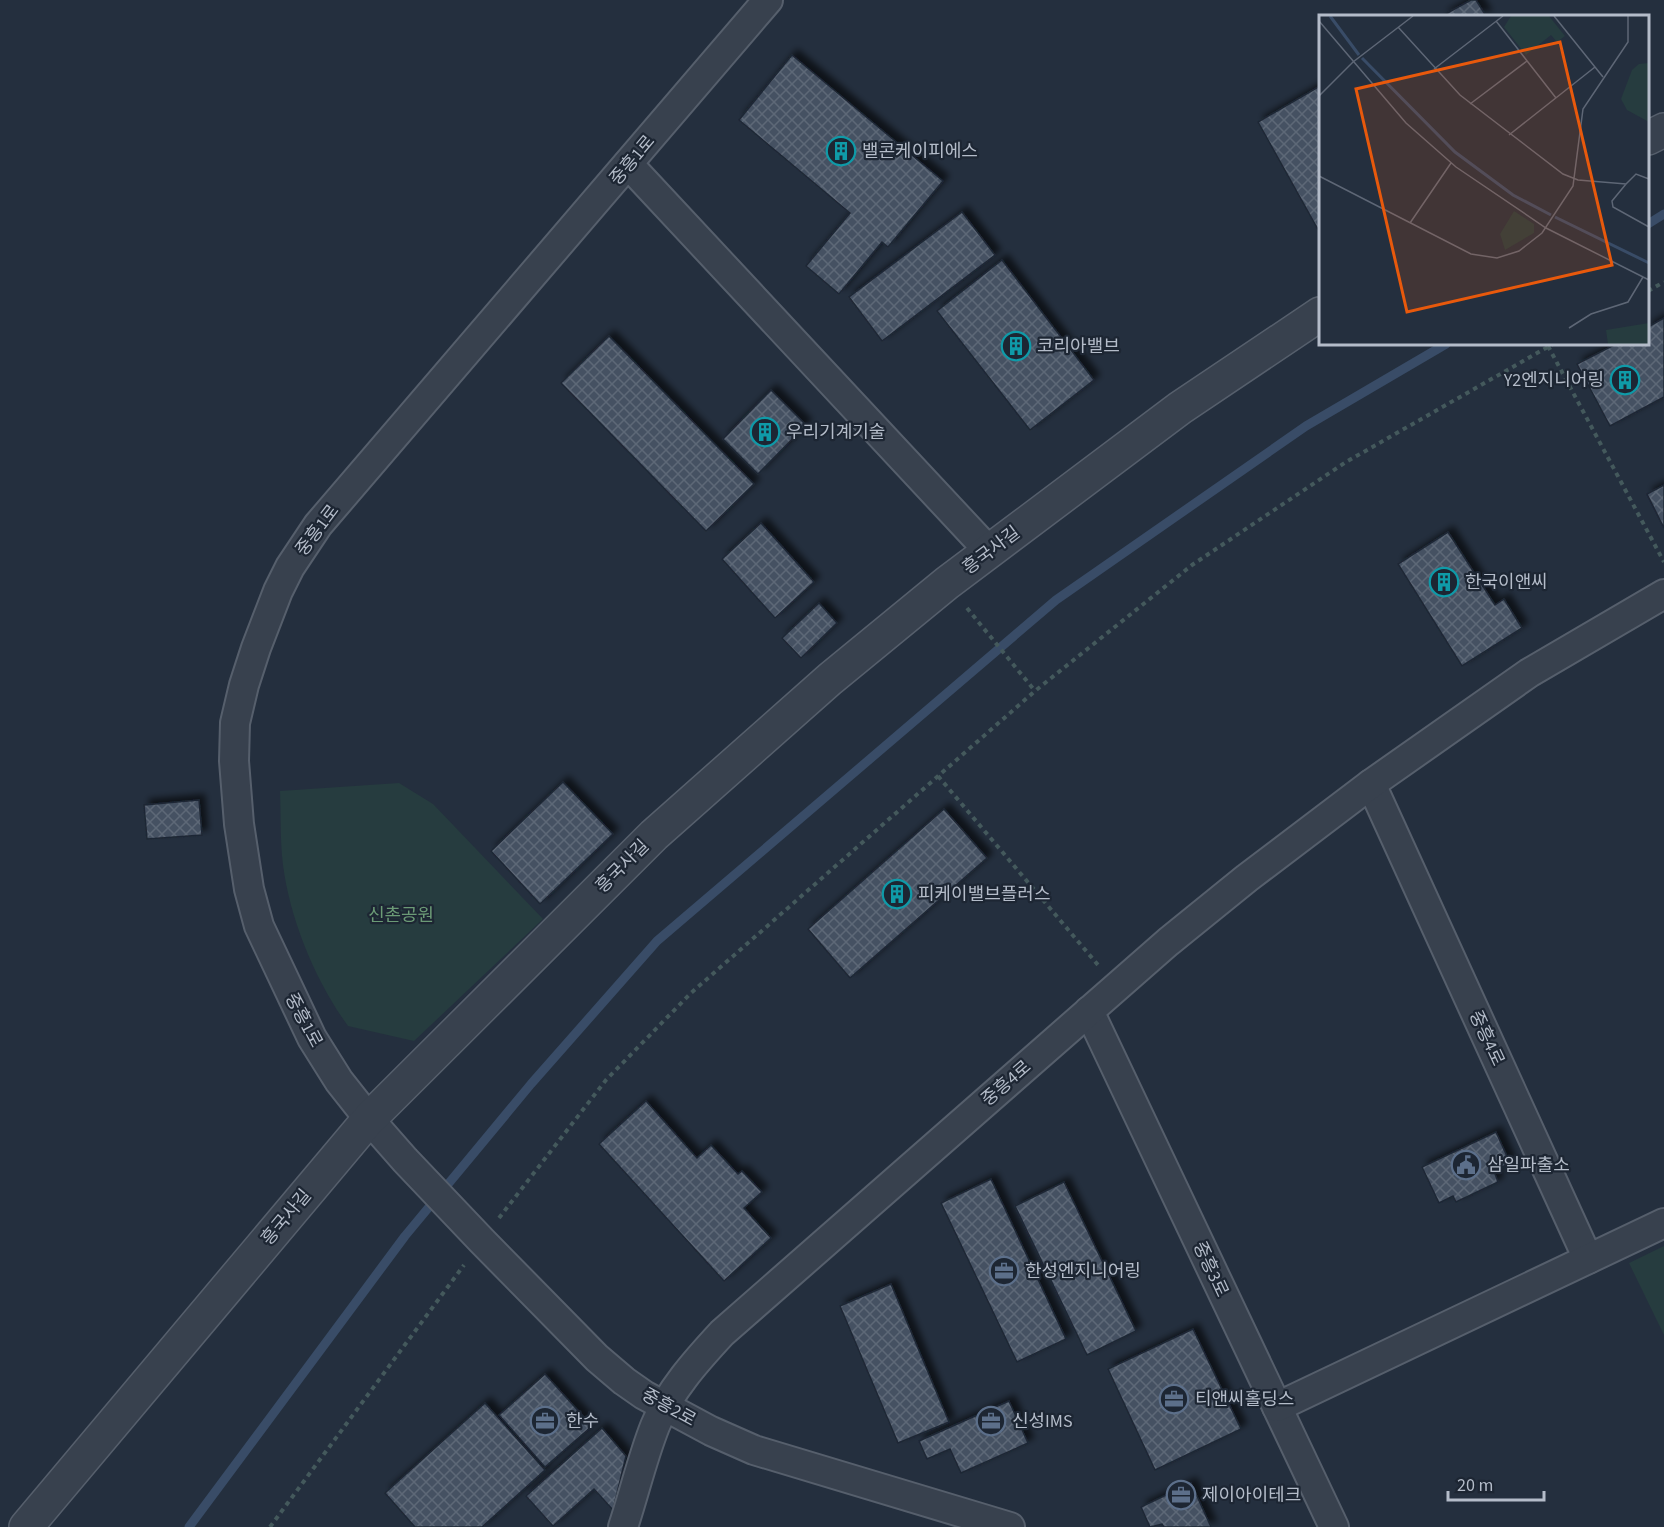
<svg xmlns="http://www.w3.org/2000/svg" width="1664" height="1527" viewBox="0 0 1664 1527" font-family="'Source Sans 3','Noto Sans KR',sans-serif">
<defs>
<pattern id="building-cross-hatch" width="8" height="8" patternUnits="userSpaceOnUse" patternTransform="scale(1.5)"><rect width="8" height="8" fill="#455162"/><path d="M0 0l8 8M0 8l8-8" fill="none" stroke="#5d6877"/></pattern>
<filter id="shadow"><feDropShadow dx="5.5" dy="-5.5" stdDeviation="3" flood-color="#0009"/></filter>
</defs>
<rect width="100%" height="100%" fill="#242f3e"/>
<!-- park -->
<g fill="#263c3f">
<path d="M399,783L433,804L543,919L414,1041L348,1026C316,982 290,920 283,865C280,840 281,815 280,791Z"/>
<path d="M1664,1246V1335L1629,1263Z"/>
</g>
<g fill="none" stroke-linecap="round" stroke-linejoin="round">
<!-- stream -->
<g stroke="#394c67" stroke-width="9">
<path d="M1648,224L1664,214"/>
<path d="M189,1527L405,1236L531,1084L657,941L1056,600L1306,426L1446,344"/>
</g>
</g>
<!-- building -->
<g fill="url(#building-cross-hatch)" stroke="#1f2835" stroke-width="1.5" filter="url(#shadow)">
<path d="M1471,0H1476L1486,16H1442Z"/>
<path d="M792,55L943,181L888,247L882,242L839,294L806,266L850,213L739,120Z"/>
<path d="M1320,86V233L1258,122Z"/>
<path d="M962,212L995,255L882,341L849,297Z"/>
<path d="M1002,260L1094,380L1030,430L937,311Z"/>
<path d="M1664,318V397L1610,426L1577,364L1616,344H1648V327Z"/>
<path d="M609,336L754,484L706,531L561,383Z"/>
<path d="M771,390L806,425L758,474L723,439Z"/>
<path d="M1664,485V528L1647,494Z"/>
<path d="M761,523L814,582L775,618L722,559Z"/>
<path d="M1448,532L1495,605L1504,599L1522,628L1462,666L1398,564Z"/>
<path d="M819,603L837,623L801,658L782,638Z"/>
<path d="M563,782L613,834L540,904L491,851Z"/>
<path d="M199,800L202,835L147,839L144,805Z"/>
<path d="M944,809L987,858L850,978L808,929Z"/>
<path d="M646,1101L697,1158L711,1145L738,1174L742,1171L762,1192L744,1208L771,1238L724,1281L599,1144Z"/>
<path d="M1496,1132L1510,1163L1494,1171L1498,1182L1456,1202L1453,1196L1439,1203L1422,1167Z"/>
<path d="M991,1179L1066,1339L1017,1362L941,1203Z"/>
<path d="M1064,1182L1136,1331L1087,1355L1015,1206Z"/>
<path d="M891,1284L949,1422L898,1443L840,1306Z"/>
<path d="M1193,1329L1241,1429L1155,1470L1108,1369Z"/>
<path d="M545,1374L592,1426L545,1467L499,1415Z"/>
<path d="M1009,1401L1028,1443L961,1473L950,1449L927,1459L919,1441Z"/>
<path d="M485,1403L545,1470L482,1527H415L385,1493Z"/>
<path d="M602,1428L626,1456L613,1510L594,1489L553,1526L526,1496Z"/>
<path d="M1191,1483L1211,1527H1164L1162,1524L1150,1527L1141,1507Z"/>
</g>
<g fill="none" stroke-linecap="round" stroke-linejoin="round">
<!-- minor casing -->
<g stroke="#565f6c" stroke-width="32">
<g id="minor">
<path d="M768,0L318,525L290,567L278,591L256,648L244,685L235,723L234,761L239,824L249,889L259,926L312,1038L339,1081L369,1119L405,1160L482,1241L597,1358L624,1381L644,1395L711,1431L754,1450L1010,1527"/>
<path d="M628,164L989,551"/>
<path d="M1371,784L1588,1259"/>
<path d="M1089,1011L1334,1527"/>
<path d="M1277,1407L1664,1223"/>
<path d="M623,1527C634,1494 642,1459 655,1426C669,1391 697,1360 722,1333L1168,942L1247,878L1371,784L1529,673L1664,594"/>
</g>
</g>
<!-- tertiary casing -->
<g stroke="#565f6c" stroke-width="36">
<g id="tertiary">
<path d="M1648,138L1664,130"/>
<path d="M26,1527L369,1119L654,835L830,679L947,583L1180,408L1320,314"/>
</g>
</g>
<!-- path -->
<g stroke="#44595c" stroke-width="4" stroke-dasharray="4.5 4.5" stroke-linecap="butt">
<path d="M1648,291L1664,282"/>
<path d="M1548,346L1664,562"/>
<path d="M967,608L1035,691"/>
<path d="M938,776L1098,965"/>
<path d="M499,1218L606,1080L691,993L1035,691L1192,565L1346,462L1553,344"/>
<path d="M270,1527L464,1265"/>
</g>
<!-- minor -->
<use href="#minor" stroke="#38414e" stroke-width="28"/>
<!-- tertiary -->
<use href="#tertiary" stroke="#38414e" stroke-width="33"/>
</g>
<!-- icons -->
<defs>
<g id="building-ring" transform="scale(1.5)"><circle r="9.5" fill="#1d2633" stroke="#0f9aa8" stroke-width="1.5"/><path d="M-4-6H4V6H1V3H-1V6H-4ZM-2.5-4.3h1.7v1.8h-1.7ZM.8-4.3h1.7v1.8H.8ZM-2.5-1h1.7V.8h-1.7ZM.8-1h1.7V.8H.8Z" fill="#0f9aa8"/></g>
<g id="civic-ring" transform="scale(1.5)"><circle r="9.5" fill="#1d2633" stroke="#5c6f8a" stroke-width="1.5"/><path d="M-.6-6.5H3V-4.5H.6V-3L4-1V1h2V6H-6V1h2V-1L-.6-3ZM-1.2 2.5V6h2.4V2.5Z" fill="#5c6f8a"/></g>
<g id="office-ring" transform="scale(1.5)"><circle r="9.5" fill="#1d2633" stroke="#5c6f8a" stroke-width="1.5"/><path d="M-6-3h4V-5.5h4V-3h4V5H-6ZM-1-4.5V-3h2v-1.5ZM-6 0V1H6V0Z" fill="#5c6f8a"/></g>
</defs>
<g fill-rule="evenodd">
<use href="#building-ring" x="841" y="151"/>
<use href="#building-ring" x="1016" y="346"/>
<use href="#building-ring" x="1625" y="380"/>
<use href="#building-ring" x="765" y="432"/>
<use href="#building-ring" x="1444" y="582"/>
<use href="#building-ring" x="897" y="894"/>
<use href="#civic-ring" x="1466" y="1165"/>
<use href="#office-ring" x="1004" y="1271"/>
<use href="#office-ring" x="1174" y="1399"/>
<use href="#office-ring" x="545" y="1421"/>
<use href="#office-ring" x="991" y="1421"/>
<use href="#office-ring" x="1181" y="1495"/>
</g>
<g text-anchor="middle" stroke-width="4.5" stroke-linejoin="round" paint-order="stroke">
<!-- poi labels -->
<g font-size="18" fill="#b4bcc9" stroke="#1d2633" text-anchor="start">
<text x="862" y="157">밸콘케이피에스</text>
<text x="1037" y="352">코리아밸브</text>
<text x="1604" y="386" text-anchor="end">Y2엔지니어링</text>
<text x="786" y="438">우리기계기술</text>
<text x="1465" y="588">한국이앤씨</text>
<text x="918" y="900">피케이밸브플러스</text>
<text x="1487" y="1171">삼일파출소</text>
<text x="1025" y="1277">한성엔지니어링</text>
<text x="1195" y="1405">티앤씨홀딩스</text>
<text x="566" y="1427">한수</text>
<text x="1012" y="1427">신성IMS</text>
<text x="1202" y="1501">제이아이테크</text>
</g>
<!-- street labels -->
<g font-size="18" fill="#b4bcc9" stroke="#1d2633">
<text transform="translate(632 160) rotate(-50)" y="6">중흥1로</text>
<text transform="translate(317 530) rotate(-53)" y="6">중흥1로</text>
<text transform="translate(991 550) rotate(-37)" y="6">흥국사길</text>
<text transform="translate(622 866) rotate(-45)" y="6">흥국사길</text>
<text transform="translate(304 1020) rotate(62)" y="6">중흥1로</text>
<text transform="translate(1487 1038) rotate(65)" y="6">중흥4로</text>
<text transform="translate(1006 1083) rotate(-41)" y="6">중흥4로</text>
<text transform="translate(286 1217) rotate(-50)" y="6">흥국사길</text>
<text transform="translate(1211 1269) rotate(65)" y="6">중흥3로</text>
<text transform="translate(669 1407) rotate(29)" y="6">중흥2로</text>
</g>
<!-- park labels -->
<g font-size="18" fill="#6b9a76" stroke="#1d2633">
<text x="401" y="921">신촌공원</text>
</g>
</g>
<!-- overview -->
<g transform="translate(1319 15)">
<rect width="330" height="330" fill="#242f3e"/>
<path d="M330,48V107L308,95L302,84L313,55L320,49ZM330,308V329H289L287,315Z" fill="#263c3f"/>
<path d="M192,1H230L246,21L238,27L232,20L207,40L185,12ZM195,196L215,209V218L186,235L181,219Z" fill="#263c3f"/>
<path fill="none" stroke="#394c67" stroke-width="3" d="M11,1L40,40M43,43L136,137L194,180L232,200M236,202L330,248"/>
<path fill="none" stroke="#5e6776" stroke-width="1.5" d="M235,1L284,62M0,6L87,108L137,152L227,213L330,265M177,6L237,83M79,12L141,80L244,159L259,165L307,169L317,159L330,164M115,54L184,1M0,81L34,47L94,1M151,89L208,46M190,120L276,52M0,161L152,239L178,243L200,236L223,218L254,171L264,94L309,27V1M307,169L293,186L294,192L330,212M91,208L132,148M250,313L272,299L309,287L324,262"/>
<path fill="#e8590c" fill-opacity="0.15" stroke="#e8590c" stroke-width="3" d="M241,27L293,250L88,297L37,74Z"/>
<rect width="330" height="330" fill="none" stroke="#b4bcc9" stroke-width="3"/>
</g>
<!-- scale -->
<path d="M1448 1491v9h96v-9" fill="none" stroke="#b4bcc9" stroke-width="3"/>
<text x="1457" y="1491" font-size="18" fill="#b4bcc9" stroke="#1d2633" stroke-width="4.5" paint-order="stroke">20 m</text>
</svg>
